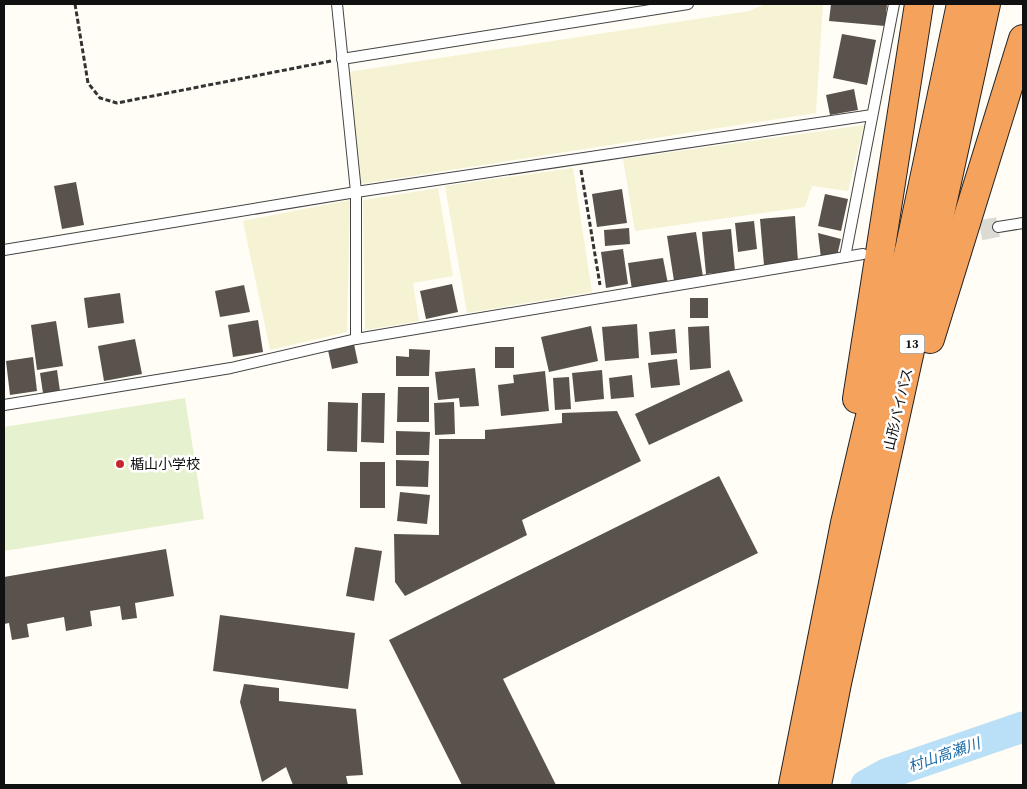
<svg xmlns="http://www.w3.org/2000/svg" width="1027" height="789" viewBox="0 0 1027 789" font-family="'Source Serif 4','Noto Sans JP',serif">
<rect width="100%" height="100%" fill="#fffdf5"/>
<!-- farmland -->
<g fill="#f6f3d4">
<path d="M765,4H823L816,113L361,184L348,72L749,11Z"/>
<path d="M864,125L848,191L812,186L805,207L635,231L623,159Z"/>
<path d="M573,168L592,292L467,313L445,186Z"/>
<path d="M438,188L453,276L413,283L419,321L365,330L363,200Z"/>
<path d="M350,200L347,332L270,350L243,221Z"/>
</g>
<!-- pitch -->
<path fill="#e6f2cf" d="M185,398L204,519L4,551V427Z"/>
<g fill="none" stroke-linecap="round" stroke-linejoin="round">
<!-- river -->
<path stroke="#b9e0f7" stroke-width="31" d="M866,785L886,774L1023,727"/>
</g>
<!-- building -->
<g fill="#5a524d">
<path d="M831,4H887L885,26L829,21Z"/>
<path d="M842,34L876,40L867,85L833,78Z"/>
<path d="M854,89L858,110L830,115L826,95Z"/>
<path d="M76,182L84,225L62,229L54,186Z"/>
<path d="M622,189L627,223L597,227L592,194Z"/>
<path d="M825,194L848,199L841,231L818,226Z"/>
<path d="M795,216L798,262L764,265L760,219Z"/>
<path d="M754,221L757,249L738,252L735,223Z"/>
<path d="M629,228L630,244L605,246L604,230Z"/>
<path d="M731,229L735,271L706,274L702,232Z"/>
<path d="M696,232L703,277L674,281L667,236Z"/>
<path d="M818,233L841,239L837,256L821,258Z"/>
<path d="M623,249L628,284L606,288L601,252Z"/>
<path d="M663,258L668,284L632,290L628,263Z"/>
<path d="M452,284L458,312L426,319L420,291Z"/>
<path d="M244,285L250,312L220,317L215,291Z"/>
<path d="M120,293L124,323L88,328L84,298Z"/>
<rect x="690" y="298" width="18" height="20"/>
<path d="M258,320L263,352L233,357L228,325Z"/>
<path d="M56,321L63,366L37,370L31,325Z"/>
<path d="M637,324L639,358L605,361L602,327Z"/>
<path d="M591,326L598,361L549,372L541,337Z"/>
<path d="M709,326L711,368L690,370L688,327Z"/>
<path d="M675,329L677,353L651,355L649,332Z"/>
<path d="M135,339L142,374L104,381L98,346Z"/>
<path d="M354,344L358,363L332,369L328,350Z"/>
<rect x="495" y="347" width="19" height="21"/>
<path d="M409,349L430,350L429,376H396V356L409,357Z"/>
<path d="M33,357L37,391L10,395L6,361Z"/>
<path d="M677,359L680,385L651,388L648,363Z"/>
<path d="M475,368L479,406L460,407L459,398L438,400L435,372Z"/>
<path d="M57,370L60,391L43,393L40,373Z"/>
<path d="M602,370L604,399L575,402L572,373Z"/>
<path d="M729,370L743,401L649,445L635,414Z"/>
<path d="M545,371L549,411L501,416L498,385L514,383L513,375Z"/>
<path d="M632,375L634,397L611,399L609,378Z"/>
<path d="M569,377L571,409L555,410L553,378Z"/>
<path d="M398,387H429V422H397Z"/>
<path d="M362,393H385L384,443L361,442Z"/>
<path d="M328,402L358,403L357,452L327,451Z"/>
<path d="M454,402L455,434L435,435L434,403Z"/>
<path d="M617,411L641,461L522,520L527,535L405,596L395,582L394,534L439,535V439H485V430L562,423V413Z"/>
<path d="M396,431L430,432L429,455H396Z"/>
<path d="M396,460L429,461L428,487L396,486Z"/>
<rect x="360" y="462" width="25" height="46"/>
<path d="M719,476L758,553L503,679L556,785H462L389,640Z"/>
<path d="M400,492L430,495L427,524L397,521Z"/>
<path d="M355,547L382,551L374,601L346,596Z"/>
<path d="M166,549L174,596L135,603L137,618L122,620L120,606L90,611L92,626L66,631L64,617L27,624L29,637L12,640L9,623L4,624V577Z"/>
<path d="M220,615L355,633L348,689L213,671Z"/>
<path d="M244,684L279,688V701L356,709L363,775L346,776L348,785H293L286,767L262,782L240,702Z"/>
</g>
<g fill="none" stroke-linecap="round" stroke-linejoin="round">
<!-- street-tunnel -->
<path stroke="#dbdad3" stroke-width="20" stroke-dasharray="20 10" stroke-linecap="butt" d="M951,236L998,227"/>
<!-- lane casing -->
<g stroke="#444" stroke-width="12">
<g id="lane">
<path d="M337,4L356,192V339"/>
<path d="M342,59L688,4"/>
<path d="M998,227L1023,223"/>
<path d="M4,250L356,192L872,115"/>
<path d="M845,257L894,4"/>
<path d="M4,405L231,368L356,339L863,254"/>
</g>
</g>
<!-- highway casing -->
<g stroke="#222" stroke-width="30">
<g id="highway">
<path d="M930,339L1023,39"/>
<path d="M857,399L919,4"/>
<path d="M793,785L845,523L910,246L961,4"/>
<path d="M817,785L837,683L986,4"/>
</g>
</g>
<!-- path -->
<g stroke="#333" stroke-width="3" stroke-dasharray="5 2.5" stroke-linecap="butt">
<path d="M75,4L88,83L100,98L117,103L331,61"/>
<path d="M581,170L600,285"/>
</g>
<!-- lane -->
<use href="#lane" stroke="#fff" stroke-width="10"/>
<!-- highway -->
<use href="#highway" stroke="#f5a25d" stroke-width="28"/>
</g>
<!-- markers -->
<circle fill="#c4262e" stroke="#fff" stroke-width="2" cx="120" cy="464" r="5"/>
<g text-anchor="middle" stroke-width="5" stroke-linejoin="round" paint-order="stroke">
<!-- shield labels -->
<rect fill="#fff" stroke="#585858" stroke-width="1" x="899.5" y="334.5" width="25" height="19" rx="4"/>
<g font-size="12" font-weight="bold" fill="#111">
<text x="912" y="348">13</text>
</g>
<!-- street labels -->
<g font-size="14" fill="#111" stroke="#fff">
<text transform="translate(898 409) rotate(-77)" y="5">山形バイパス</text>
</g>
<!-- poi labels -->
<g font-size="14" fill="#111" stroke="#fff" text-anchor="start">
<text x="130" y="469">楯山小学校</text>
</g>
<!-- water labels -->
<g font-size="15" font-style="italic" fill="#1768a6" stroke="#fff">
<text transform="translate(944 755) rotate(-19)" y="5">村山高瀬川</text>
</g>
</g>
<!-- border -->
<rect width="1027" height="789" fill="none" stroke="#111111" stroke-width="10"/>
</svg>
